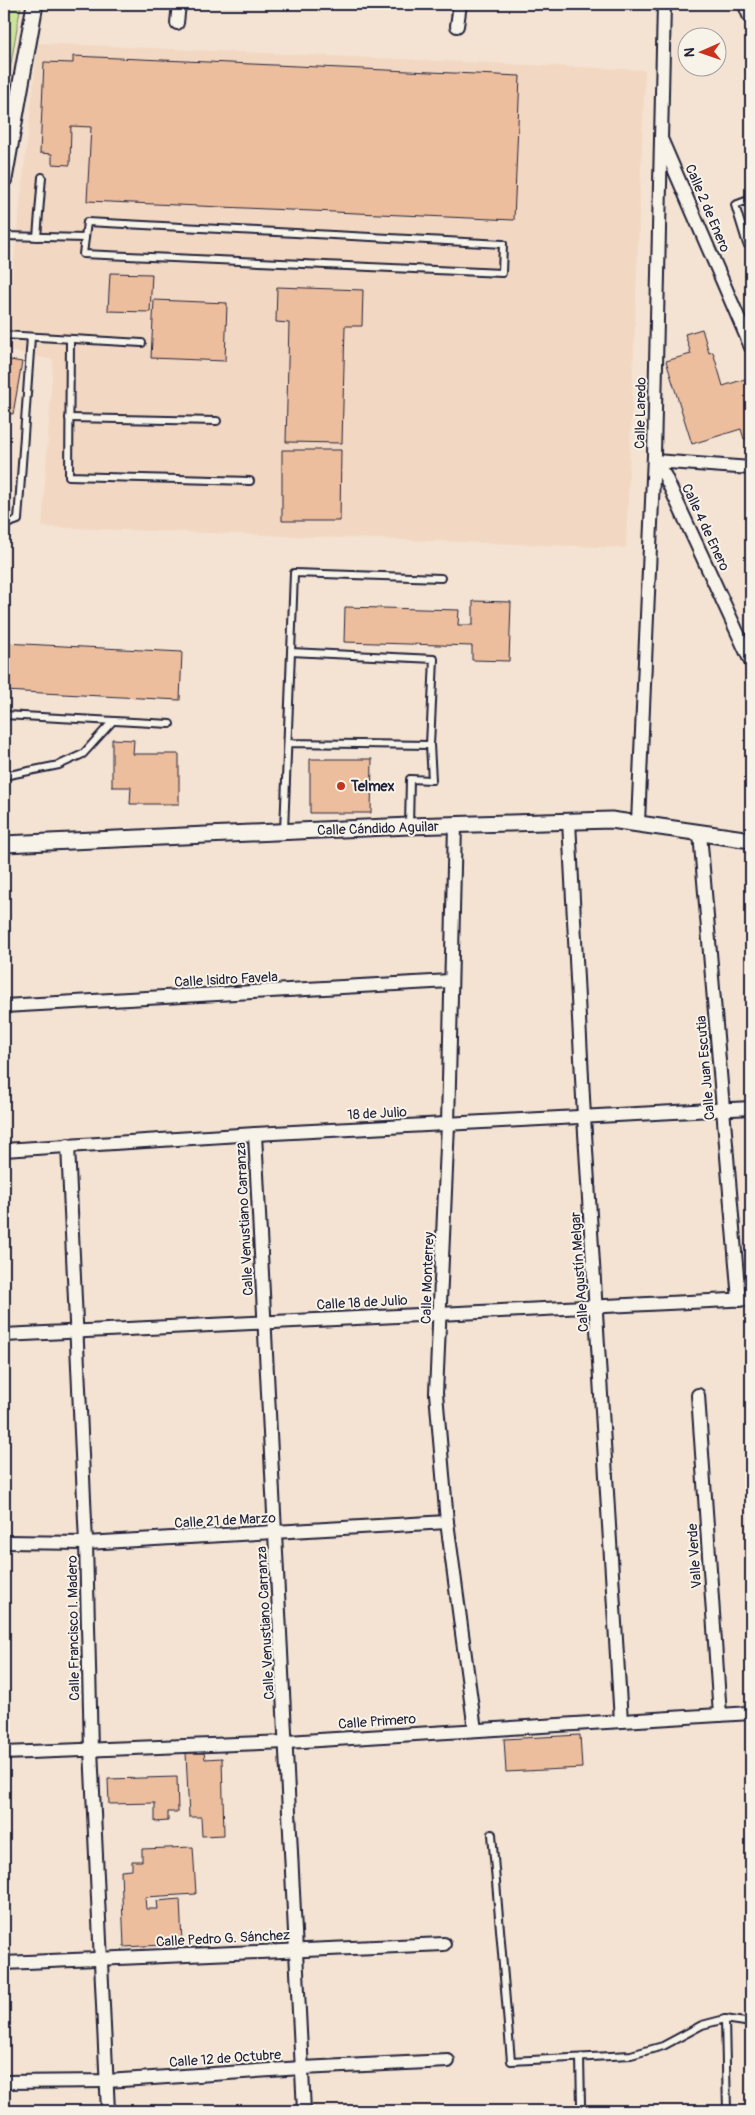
<svg xmlns="http://www.w3.org/2000/svg" width="755" height="2115" viewBox="0 0 755 2115" font-family="Pangolin,sans-serif">
<rect width="100%" height="100%" fill="#f4e3d2"/>
<filter id="ink" filterUnits="userSpaceOnUse"><feTurbulence type="fractalNoise" baseFrequency=".02" numOctaves="2"/><feDisplacementMap in="SourceGraphic" scale="10" xChannelSelector="R" yChannelSelector="G"/><feConvolveMatrix kernelMatrix="1 2 1 2 8 2 1 2 1" color-interpolation-filters="sRGB"/></filter>
<g filter="url(#ink)">
<!-- built -->
<path fill="#f2d8c2" d="M38,43L645,70L626,548L42,527L53,360L4,350Z"/>
<!-- green -->
<path fill="#cbe499" stroke="#76836a" d="M4,4H21L4,105Z"/>
<!-- building -->
<g fill="#edbe9d" stroke="#22223b">
<path d="M73,56L520,76L514,220L87,201L91,127L71,126L70,165L52,164V154L40,153L44,62L73,63Z"/>
<path d="M110,273L152,274L150,312L108,311Z"/>
<path d="M277,287L363,290L362,326H345L342,443L286,442L289,323L276,322Z"/>
<path d="M154,300L227,303L225,361L151,358Z"/>
<path d="M702,329L709,353L713,352L723,386L745,379L751,400V437L744,439L741,429L692,444L666,361L691,354L685,334Z"/>
<path d="M4,359L22,362L13,414L4,413Z"/>
<path d="M282,450H341L340,521H282Z"/>
<path d="M473,601L511,602L509,661L472,660V646L344,642L345,607L459,610L458,625H473Z"/>
<path d="M4,643L182,652L180,700L4,691Z"/>
<path d="M112,739L134,740L133,754H179V804H130L131,787H112Z"/>
<path d="M310,759H372L371,813H310Z"/>
<path d="M580,1735L582,1768L506,1772L504,1739Z"/>
<path d="M186,1753H204L205,1759L222,1758L224,1835L202,1836L201,1817H189Z"/>
<path d="M177,1777L178,1812H168V1821L155,1822V1803L109,1804L108,1779Z"/>
<path d="M193,1847L196,1894L145,1897L146,1909H158L157,1901L180,1899L182,1944L124,1947L121,1871L132,1870V1861H142V1849Z"/>
</g>
<g fill="none" stroke-linecap="round" stroke-linejoin="round">
<!-- service casing -->
<g stroke="#22223b" stroke-width="10">
<g id="service">
<path d="M87,222L503,244L502,273L83,254Z"/>
<path d="M4,236L85,238"/>
<path d="M37,237L42,177"/>
<path d="M747,244L735,205L751,199"/>
<path d="M4,335L142,343"/>
<path d="M70,340L69,476L250,481"/>
<path d="M69,418L217,421"/>
<path d="M4,525L18,520L31,337"/>
<path d="M291,652L294,573L441,578"/>
<path d="M4,715L170,724"/>
<path d="M4,776L59,765L83,754L112,722"/>
<path d="M409,826L410,779L432,780L430,745"/>
<path d="M284,831L291,652L434,659L430,745L288,743"/>
<path d="M492,1834L511,2061L631,2055L663,2046L702,2025L725,2019L751,2023"/>
<path d="M725,2019L727,2111"/>
<path d="M580,2058L581,2104"/>
</g>
</g>
<!-- minor casing -->
<g stroke="#22223b" stroke-width="16">
<g id="minor">
<path d="M177,23L179,4"/>
<path d="M457,26L460,4"/>
<path d="M662,141L751,347"/>
<path d="M654,457L655,461L751,468"/>
<path d="M655,461L665,476L751,662"/>
<path d="M569,821L584,1117L621,1721"/>
<path d="M638,823L654,455L664,4"/>
<path d="M455,825L448,1124L436,1393L447,1522L475,1730"/>
<path d="M700,833L739,1300"/>
<path d="M4,1006L450,981"/>
<path d="M255,1134L304,2111"/>
<path d="M68,1145L86,1543L91,1749L108,2111"/>
<path d="M4,1150L255,1134L751,1108"/>
<path d="M4,1335L751,1299"/>
<path d="M698,1395L720,1715"/>
<path d="M4,1542L86,1543L447,1522"/>
<path d="M4,1753L287,1742L751,1713"/>
<path d="M4,1963L444,1944"/>
<path d="M4,2082L107,2081L302,2068L448,2061"/>
</g>
</g>
<!-- tertiary casing -->
<g stroke="#22223b" stroke-width="19">
<g id="tertiary">
<path d="M746,4L751,16"/>
<path d="M4,179L35,4"/>
<path d="M4,844L409,826L611,820L751,840"/>
</g>
</g>
<!-- service -->
<use href="#service" stroke="#f7f3e8" stroke-width="6"/>
<!-- minor -->
<use href="#minor" stroke="#f7f3e8" stroke-width="12"/>
<!-- tertiary -->
<use href="#tertiary" stroke="#f7f3e8" stroke-width="15"/>
</g>
</g>
<!-- markers -->
<circle fill="#c8321e" stroke="#f7f3e8" stroke-width="2" cx="341" cy="786" r="5"/>
<g text-anchor="middle" stroke-width="4" stroke-linejoin="round" paint-order="stroke">
<!-- street labels -->
<g font-size="14" fill="#22223b" stroke="#f7f3e8">
<text transform="translate(708 208) rotate(67)" y="5">Calle 2 de Enero</text>
<text transform="translate(640 413) rotate(-89)" y="5">Calle Laredo</text>
<text transform="translate(706 527) rotate(65)" y="5">Calle 4 de Enero</text>
<text transform="translate(378 828) rotate(-2)" y="5">Calle Cándido Aguilar</text>
<text transform="translate(226 979) rotate(-3)" y="5">Calle Isidro Favela</text>
<text transform="translate(705 1068) rotate(-95)" y="5">Calle Juan Escutia</text>
<text transform="translate(377 1113) rotate(-3)" y="5">18 de Julio</text>
<text transform="translate(244 1219) rotate(-93)" y="5">Calle Venustiano Carranza</text>
<text transform="translate(579 1272) rotate(-94)" y="5">Calle Agustín Melgar</text>
<text transform="translate(427 1278) rotate(-88)" y="5">Calle Monterrey</text>
<text transform="translate(362 1302) rotate(-3)" y="5">Calle 18 de Julio</text>
<text transform="translate(225 1520) rotate(-3)" y="5">Calle 21 de Marzo</text>
<text transform="translate(694 1556) rotate(-94)" y="5">Valle Verde</text>
<text transform="translate(265 1623) rotate(-93)" y="5">Calle Venustiano Carranza</text>
<text transform="translate(73 1628) rotate(-91)" y="5">Calle Francisco I. Madero</text>
<text transform="translate(377 1721) rotate(-4)" y="5">Calle Primero</text>
<text transform="translate(223 1938) rotate(-3)" y="5">Calle Pedro G. Sánchez</text>
<text transform="translate(225 2058) rotate(-4)" y="5">Calle 12 de Octubre</text>
</g>
<!-- poi labels -->
<g font-size="14" font-weight="bold" fill="#22223b" stroke="#f7f3e8" text-anchor="start">
<text x="351" y="791">Telmex</text>
</g>
</g>
<!-- margin -->
<rect width="755" height="2115" fill="none" stroke="#f7f3e8" stroke-width="20"/>
<rect x="10" y="10" width="735" height="2095" fill="none" stroke="#22223b" stroke-width="2" filter="url(#ink)"/>
<!-- north arrow -->
<g transform="translate(702 52) rotate(268)"><circle r="24" fill="#f7f3e8" stroke="#a29fa3"/>
<path d="M0-4L9 19L0 12L-9 19Z" fill="#c8321e"/>
<text y="-8" font-size="14" font-weight="bold" text-anchor="middle" fill="#22223b">N</text>
</g>
</svg>
